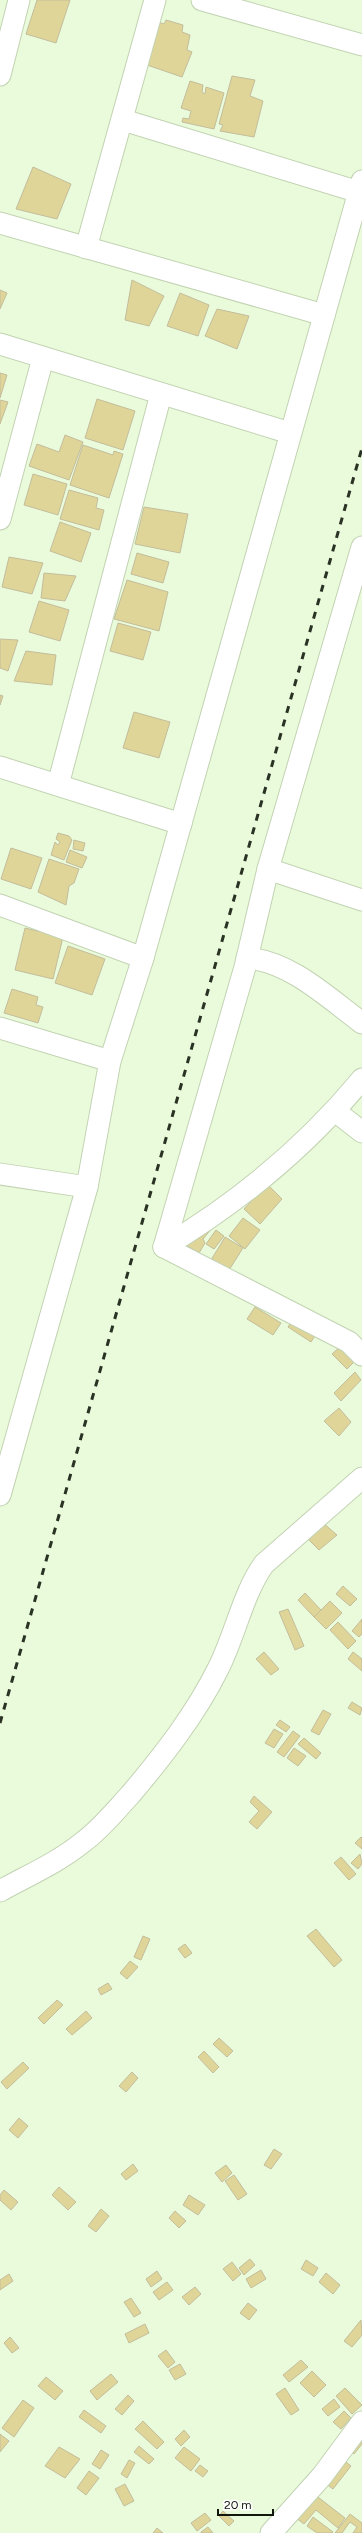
<svg xmlns="http://www.w3.org/2000/svg" width="362" height="2533" viewBox="0 0 362 2533" font-family="Figtree,sans-serif">
<rect width="100%" height="100%" fill="#eafbdb"/>
<!-- building -->
<g fill="#dfd598" stroke="#c3bd9c">
<path d="M37,0H70L56,43L26,34Z"/>
<path d="M152,20L164,24L166,20L183,25L182,32L190,35L187,50L192,52L182,77L147,65Z"/>
<path d="M232,76L255,80L250,96L263,101L254,137L220,131L223,125L219,124Z"/>
<path d="M190,81L203,85L202,92L205,94L206,87L224,93L214,129L182,122L183,118L189,119L191,111L181,108Z"/>
<path d="M33,167L71,184L57,219L16,209Z"/>
<path d="M132,280L164,296L149,326L125,320Z"/>
<path d="M0,290L7,293L0,309Z"/>
<path d="M180,293L209,305L198,336L167,326Z"/>
<path d="M217,309L249,316L237,349L205,336Z"/>
<path d="M0,373L7,375L0,398Z"/>
<path d="M97,399L135,411L123,450L85,438Z"/>
<path d="M0,400L8,402L0,424Z"/>
<path d="M65,435L83,442L69,480L29,466L37,444L59,452Z"/>
<path d="M83,445L113,455L114,451L123,454L109,498L70,485Z"/>
<path d="M33,474L67,484L58,515L24,505Z"/>
<path d="M69,490L98,498L96,508L104,510L99,530L60,519Z"/>
<path d="M144,507L188,514L180,553L135,544Z"/>
<path d="M60,522L91,533L81,562L50,551Z"/>
<path d="M137,553L169,562L163,583L131,574Z"/>
<path d="M9,557L43,563L32,594L2,587Z"/>
<path d="M44,573L76,576L65,601L41,598Z"/>
<path d="M127,580L168,592L159,631L114,619Z"/>
<path d="M39,601L69,610L60,641L29,632Z"/>
<path d="M118,623L151,632L143,660L110,651Z"/>
<path d="M0,639L18,640L8,671L0,668Z"/>
<path d="M26,651L56,655L52,685L14,681Z"/>
<path d="M0,695L3,696L0,705Z"/>
<path d="M134,712L170,722L159,758L123,748Z"/>
<path d="M58,833L69,836L72,840L64,860L51,855L55,842L58,845L60,842L56,839Z"/>
<path d="M74,840L85,843L83,851L73,849Z"/>
<path d="M11,848L42,858L31,889L1,879Z"/>
<path d="M70,850L87,857L82,868L66,862Z"/>
<path d="M49,859L79,869L74,883L69,886L66,905L38,892Z"/>
<path d="M25,928L63,937L53,979L15,970Z"/>
<path d="M68,946L105,959L92,995L55,983Z"/>
<path d="M12,989L38,997L36,1005L43,1007L38,1023L4,1013Z"/>
<path d="M267,1184L282,1199L260,1224L244,1209Z"/>
<path d="M243,1218L260,1230L245,1249L229,1236Z"/>
<path d="M212,1228L203,1239L205,1243L199,1253L184,1244Z"/>
<path d="M216,1230L224,1236L214,1249L206,1244Z"/>
<path d="M225,1237L243,1248L229,1270L211,1260Z"/>
<path d="M255,1307L281,1323L273,1335L247,1319Z"/>
<path d="M295,1316L318,1331L311,1342L288,1327Z"/>
<path d="M342,1345L356,1360L347,1369L332,1354Z"/>
<path d="M355,1372L361,1380L341,1401L334,1393Z"/>
<path d="M339,1408L351,1422L339,1436L324,1421Z"/>
<path d="M322,1522L337,1535L319,1550L306,1537Z"/>
<path d="M343,1586L357,1599L350,1606L336,1594Z"/>
<path d="M305,1593L321,1610L314,1617L298,1600Z"/>
<path d="M330,1601L342,1613L326,1629L314,1617Z"/>
<path d="M288,1609L304,1646L295,1650L279,1612Z"/>
<path d="M362,1619V1634L359,1637L352,1631Z"/>
<path d="M338,1622L356,1641L348,1649L330,1630Z"/>
<path d="M264,1652L279,1669L271,1675L256,1659Z"/>
<path d="M353,1652L362,1659V1671L348,1659Z"/>
<path d="M352,1702L362,1708L360,1715L348,1708Z"/>
<path d="M323,1710L331,1714L319,1735L311,1731Z"/>
<path d="M280,1720L290,1727L286,1732L276,1725Z"/>
<path d="M274,1729L283,1734L274,1748L265,1743Z"/>
<path d="M293,1731L300,1736L284,1757L277,1752Z"/>
<path d="M304,1738L321,1753L316,1759L298,1744Z"/>
<path d="M294,1748L306,1756L298,1766L287,1758Z"/>
<path d="M254,1796L272,1812L257,1829L249,1822L259,1811L250,1802Z"/>
<path d="M361,1837L362,1838V1849L355,1843Z"/>
<path d="M360,1854L362,1864L358,1869L351,1863Z"/>
<path d="M341,1857L356,1874L349,1880L334,1863Z"/>
<path d="M316,1929L342,1960L334,1967L307,1936Z"/>
<path d="M143,1936L150,1939L141,1960L134,1957Z"/>
<path d="M185,1944L192,1953L185,1958L178,1949Z"/>
<path d="M130,1961L138,1967L127,1979L120,1973Z"/>
<path d="M108,1983L112,1989L101,1995L98,1989Z"/>
<path d="M57,2000L63,2005L44,2024L38,2018Z"/>
<path d="M86,2011L92,2018L72,2035L66,2029Z"/>
<path d="M219,2038L233,2051L227,2057L213,2044Z"/>
<path d="M204,2051L219,2067L213,2073L198,2057Z"/>
<path d="M23,2062L29,2068L7,2089L1,2082Z"/>
<path d="M132,2072L138,2078L126,2092L119,2086Z"/>
<path d="M19,2118L28,2126L18,2138L9,2130Z"/>
<path d="M274,2149L282,2154L271,2169L264,2165Z"/>
<path d="M133,2164L138,2171L126,2180L121,2174Z"/>
<path d="M226,2165L232,2173L222,2182L215,2173Z"/>
<path d="M234,2175L247,2194L238,2200L225,2181Z"/>
<path d="M59,2187L76,2202L68,2210L52,2195Z"/>
<path d="M4,2190L18,2202L11,2210L0,2200V2195Z"/>
<path d="M189,2195L205,2205L198,2215L183,2205Z"/>
<path d="M101,2209L109,2216L96,2232L88,2226Z"/>
<path d="M175,2211L186,2221L179,2228L169,2218Z"/>
<path d="M250,2259L255,2265L244,2275L239,2268Z"/>
<path d="M306,2260L318,2268L313,2276L301,2269Z"/>
<path d="M232,2262L241,2274L233,2281L223,2269Z"/>
<path d="M261,2270L266,2279L251,2288L246,2279Z"/>
<path d="M157,2271L162,2279L151,2287L146,2279Z"/>
<path d="M326,2273L340,2285L333,2294L319,2282Z"/>
<path d="M9,2274L13,2281L0,2290V2280Z"/>
<path d="M167,2282L173,2290L159,2300L153,2292Z"/>
<path d="M195,2287L201,2294L189,2305L182,2297Z"/>
<path d="M131,2298L141,2313L134,2317L124,2302Z"/>
<path d="M248,2303L257,2310L249,2320L240,2313Z"/>
<path d="M361,2320L362,2335L352,2347L344,2341Z"/>
<path d="M145,2324L149,2333L129,2343L125,2334Z"/>
<path d="M10,2337L19,2348L12,2353L4,2343Z"/>
<path d="M166,2350L175,2362L168,2368L158,2356Z"/>
<path d="M301,2360L308,2367L289,2382L283,2375Z"/>
<path d="M180,2364L186,2374L175,2380L169,2370Z"/>
<path d="M312,2371L326,2385L314,2397L300,2383Z"/>
<path d="M111,2374L118,2382L97,2400L90,2391Z"/>
<path d="M46,2377L63,2391L55,2400L38,2386Z"/>
<path d="M285,2388L299,2410L291,2415L276,2394Z"/>
<path d="M345,2388L362,2405L352,2414L336,2396Z"/>
<path d="M128,2395L134,2401L122,2415L115,2409Z"/>
<path d="M334,2399L340,2407L328,2416L322,2409Z"/>
<path d="M23,2400L34,2408L14,2437L2,2428Z"/>
<path d="M84,2410L106,2426L101,2433L79,2417Z"/>
<path d="M344,2411L351,2418L341,2429L333,2422Z"/>
<path d="M143,2421L164,2442L157,2449L135,2429Z"/>
<path d="M184,2430L190,2437L181,2446L175,2439Z"/>
<path d="M0,2434L9,2441L0,2452Z"/>
<path d="M362,2436V2444L354,2454L346,2448Z"/>
<path d="M139,2446L154,2459L149,2464L134,2452Z"/>
<path d="M59,2447L80,2459L65,2478L45,2466Z"/>
<path d="M184,2447L200,2459L191,2471L175,2458Z"/>
<path d="M101,2450L109,2455L100,2469L92,2464Z"/>
<path d="M342,2459L351,2466L333,2489L325,2483Z"/>
<path d="M129,2460L135,2463L127,2478L121,2474Z"/>
<path d="M200,2465L208,2471L203,2477L195,2471Z"/>
<path d="M89,2471L99,2478L86,2495L77,2488Z"/>
<path d="M125,2484L134,2501L124,2506L115,2489Z"/>
<path d="M314,2494L345,2518L338,2528L316,2510L304,2524L296,2518Z"/>
<path d="M223,2511L234,2521L229,2526L219,2516Z"/>
<path d="M205,2513L211,2520L197,2531L191,2523Z"/>
<path d="M350,2514L362,2523V2533H353L357,2527L350,2522L342,2533H335Z"/>
<path d="M313,2517L333,2532L332,2533H317L307,2526Z"/>
<path d="M208,2527L213,2533H201V2532Z"/>
<path d="M157,2528L163,2533H153Z"/>
</g>
<g fill="none" stroke-linecap="round" stroke-linejoin="round">
<!-- street casing -->
<g stroke="#c2d3b3" stroke-width="23">
<g id="street">
<path d="M202,0L362,45"/>
<path d="M0,75L19,0"/>
<path d="M123,120L359,192"/>
<path d="M0,223L324,315"/>
<path d="M86,248L155,0"/>
<path d="M0,344L290,433"/>
<path d="M0,519L43,358"/>
<path d="M0,767L181,824"/>
<path d="M58,785L161,394"/>
<path d="M268,869L362,900"/>
<path d="M0,905L143,958"/>
<path d="M247,958C291,962 327,997 362,1023"/>
<path d="M0,1028L110,1061"/>
<path d="M335,1111L362,1132"/>
<path d="M0,1174L87,1187"/>
<path d="M164,1247L245,967L268,869L362,547"/>
<path d="M164,1247C239,1202 306,1147 362,1079"/>
<path d="M164,1247L349,1342L362,1355"/>
<path d="M0,1495L87,1187L110,1061L143,958L362,181"/>
<path d="M0,1891C27,1876 59,1862 83,1842C101,1829 115,1811 130,1795C163,1756 195,1715 218,1669C235,1636 243,1593 264,1564L362,1478"/>
<path d="M271,2533L322,2476L362,2422"/>
</g>
</g>
<!-- street -->
<use href="#street" stroke="#fff" stroke-width="21"/>
<!-- rail -->
<path stroke="#2a3224" stroke-width="3" stroke-dasharray="7 7" stroke-linecap="butt" d="M0,1723L362,448"/>
</g>
<!-- scale -->
<path d="M218 2509v6h55v-6" fill="none" stroke="#11170c" stroke-width="2"/>
<text x="224" y="2509" font-size="12" fill="#11170c" stroke="#ffffff" stroke-width="3" paint-order="stroke">20 m</text>
</svg>
